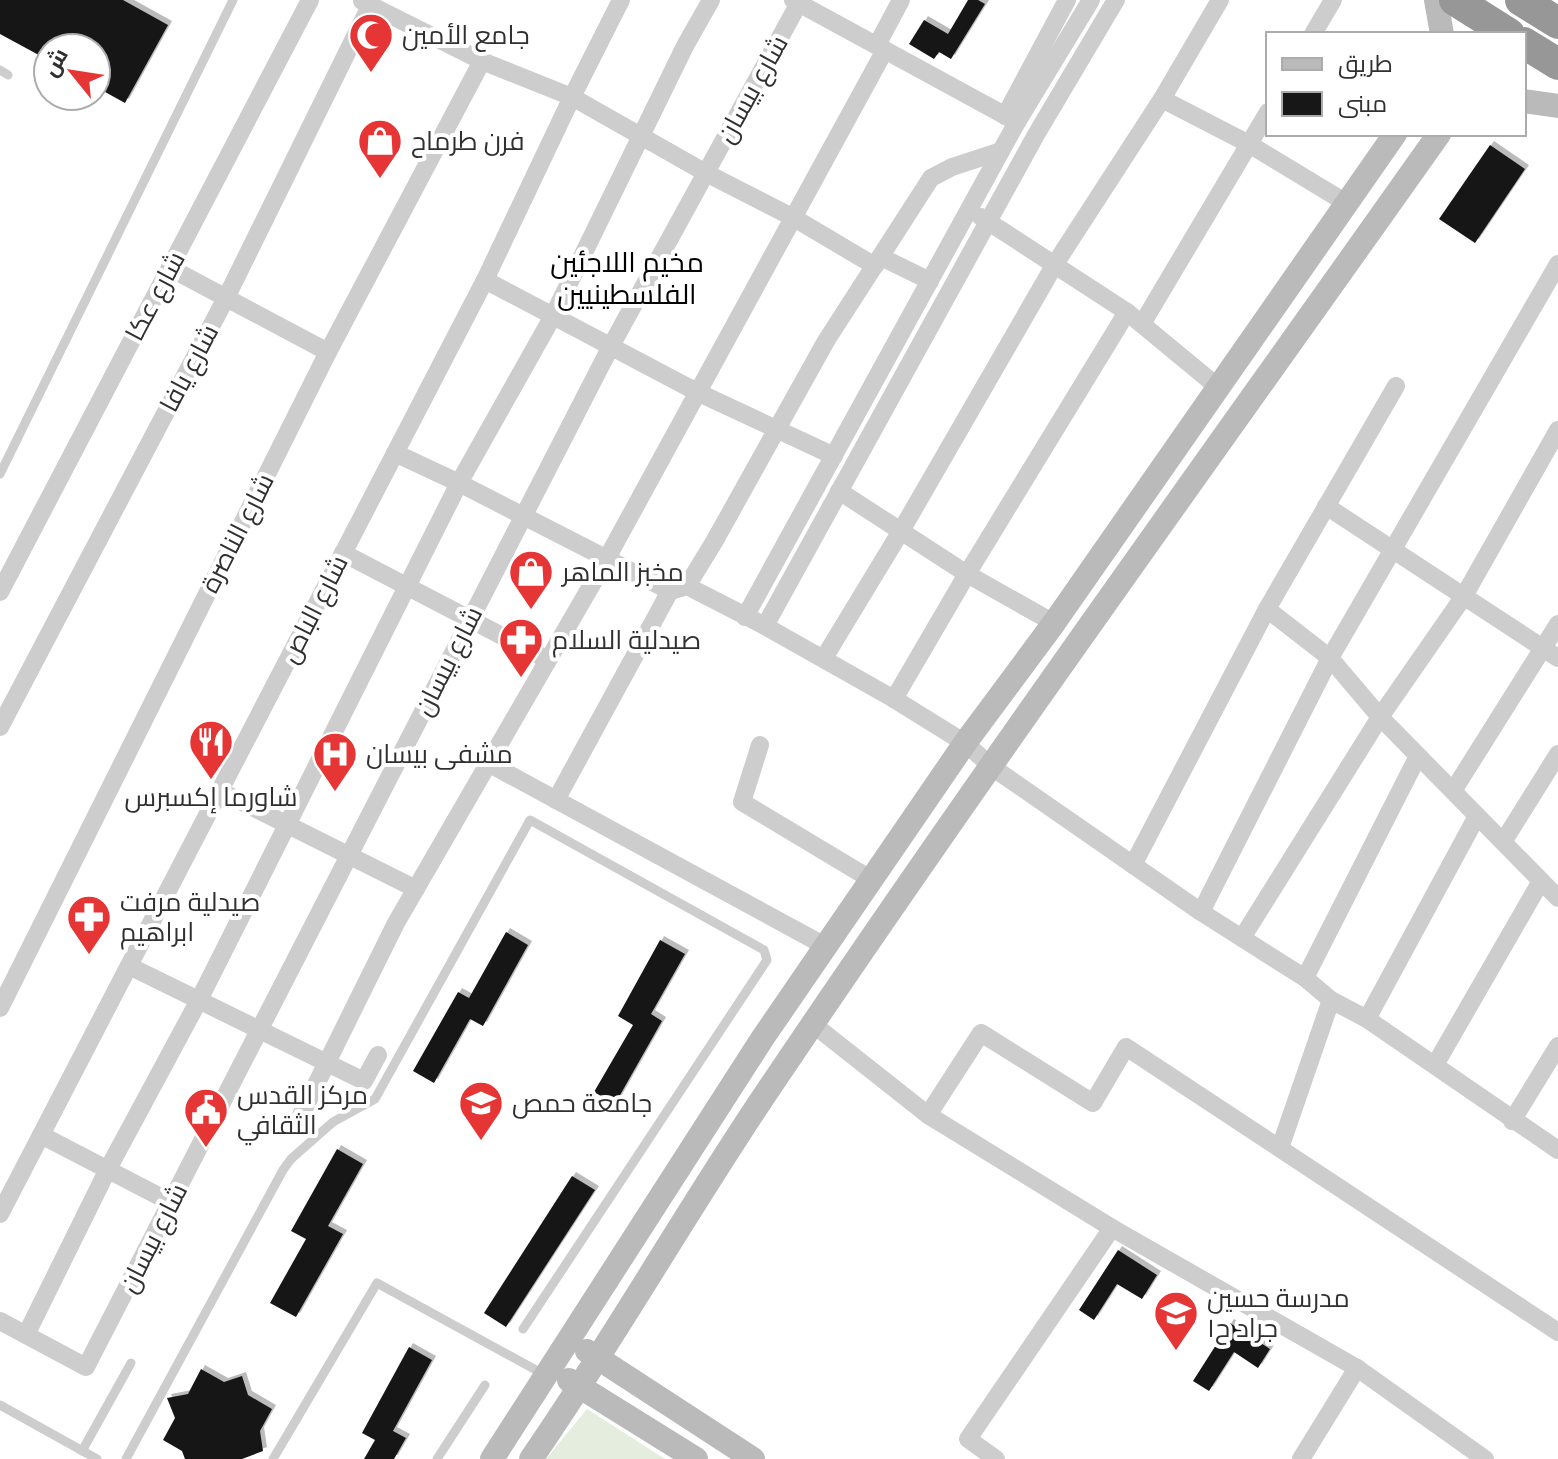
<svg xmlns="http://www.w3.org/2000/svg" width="1558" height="1459" viewBox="0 0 1558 1459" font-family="'IBM Plex Sans',Cairo,sans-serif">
<defs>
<filter id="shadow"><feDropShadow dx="4" dy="-4" stdDeviation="0" flood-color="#0004"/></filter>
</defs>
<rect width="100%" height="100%" fill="#fff"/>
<!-- green -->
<path fill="#e5edde" d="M587,1409L665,1459H546Z"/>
<!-- building -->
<g fill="#171717" filter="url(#shadow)">
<path d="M0,0H123L168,25L125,103L96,87V48H48V60L0,34Z"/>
<path d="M968,0H978L985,4L951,59L939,52L934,59L909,44L924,20L948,34Z"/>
<path d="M1490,145L1525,169L1475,243L1439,219Z"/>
<path d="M506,932L528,945L483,1026L470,1019L434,1083L413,1071L458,992L469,998Z"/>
<path d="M660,940L685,954L651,1014L662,1021L615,1104L594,1092L633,1025L618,1016Z"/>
<path d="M337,1149L363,1164L328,1226L343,1234L296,1317L270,1303L306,1239L291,1231Z"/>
<path d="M572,1176L595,1190L506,1327L484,1313Z"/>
<path d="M1118,1250L1157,1275L1142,1299L1117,1284L1094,1320L1079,1310Z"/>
<path d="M1230,1323L1270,1349L1258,1368L1234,1352L1209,1391L1193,1381Z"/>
<path d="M409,1347L432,1360L393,1431L406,1438L394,1459H364L375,1440L362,1433Z"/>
<path d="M201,1369L224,1382L242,1376L248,1395L272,1409L260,1431L263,1451L242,1459H185L182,1451L163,1440L175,1418L167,1398L188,1394Z"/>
</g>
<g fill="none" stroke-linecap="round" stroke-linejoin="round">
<!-- lane -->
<g stroke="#cdcdcd" stroke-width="9">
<path d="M0,70L8,75"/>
<path d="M0,474L233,0"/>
<path d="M0,1405L97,1459"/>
<path d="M82,1451L131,1363"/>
<path d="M126,1459L283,1170L291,1159L333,1122L375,1099L530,820L764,950L767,960L523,1329"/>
<path d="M273,1459L377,1283L545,1375"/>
<path d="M437,1459L485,1385"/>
</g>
<!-- street -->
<g stroke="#cdcdcd" stroke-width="18">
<path d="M793,0L1017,122"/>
<path d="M362,1L482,61L572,97L706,173L794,218L875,266"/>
<path d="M1313,34L1333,0"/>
<path d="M877,45L901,0"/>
<path d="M1162,99L1249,144L1348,204"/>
<path d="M1005,116L1067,0"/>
<path d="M981,217L1127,312L1219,388"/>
<path d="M881,257L930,281"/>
<path d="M170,268L328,352"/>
<path d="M485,280L697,392L834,456"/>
<path d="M1127,312L967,574L894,699L965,743L992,767L1201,912L1305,978L1331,1000L1367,1019L1558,1150"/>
<path d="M1142,324L1268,112"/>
<path d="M395,453L459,483L670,591"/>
<path d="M839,491L967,574L1054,623"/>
<path d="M1326,506L1558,658"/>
<path d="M343,553L548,660"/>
<path d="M687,586L765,626L894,699"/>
<path d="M0,592L310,0"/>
<path d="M1267,609L1330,658L1380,717L1558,898"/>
<path d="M745,617L1017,122L1091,0"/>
<path d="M765,626L1037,133L1116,0"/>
<path d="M824,658L901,531L1055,264L1162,99L1220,0"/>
<path d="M0,727L227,296L370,6"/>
<path d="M760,745L742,802L872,880"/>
<path d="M488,763L827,947"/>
<path d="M220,791L416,889"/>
<path d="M1453,791L1558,624"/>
<path d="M556,800L670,591L687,586L714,542L826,341L931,178L952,167L1001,151"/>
<path d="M1503,842L1558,754"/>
<path d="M1133,865L1267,609L1396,386"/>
<path d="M1201,912L1330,658L1558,264"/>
<path d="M1242,938L1380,717L1464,596L1558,430"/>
<path d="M129,966L364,1081L378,1055"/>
<path d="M1305,978L1418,756"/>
<path d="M0,1008L328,352L482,61"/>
<path d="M1367,1019L1477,816"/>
<path d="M814,1025L928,1115L1112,1228L1357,1368L1485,1459"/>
<path d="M1435,1065L1541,881"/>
<path d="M928,1115L981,1033L1093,1103L1126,1047L1558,1332"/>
<path d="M1512,1121L1558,1046"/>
<path d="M297,1123L396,923L606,560L885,50"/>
<path d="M41,1135L172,1203"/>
<path d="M1280,1148L1331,1000"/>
<path d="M0,1214L485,280L572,97L621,0"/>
<path d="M0,1321L86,1367L611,346L799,3"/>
<path d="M26,1335L108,1169L199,1000L459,483L553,316L685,46L711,0"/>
<path d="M996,1459L968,1439L1112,1228"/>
<path d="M1301,1459L1357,1368"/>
</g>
<!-- secondary -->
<g stroke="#bababa" stroke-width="24">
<path d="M1436,0L1442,34"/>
<path d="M1524,101L1558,106"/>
<path d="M587,1351L753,1459"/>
<path d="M569,1380L696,1459"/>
<path d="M492,1459L762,1039L965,743L1054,623L1395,134"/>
<path d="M531,1459C612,1342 683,1217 762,1099C981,773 1212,455 1439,134"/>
</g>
<!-- highway -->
<g stroke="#979797" stroke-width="32">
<path d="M1455,0L1509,34"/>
<path d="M1521,0L1558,23"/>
<path d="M1524,43L1558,64"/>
</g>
</g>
<!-- icons -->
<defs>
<g id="mosque-pin" transform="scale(2.3)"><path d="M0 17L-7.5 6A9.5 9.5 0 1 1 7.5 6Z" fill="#e53534" stroke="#fff"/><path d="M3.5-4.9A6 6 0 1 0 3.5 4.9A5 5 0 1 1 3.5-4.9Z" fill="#fff"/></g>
<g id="shop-pin" transform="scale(2.3)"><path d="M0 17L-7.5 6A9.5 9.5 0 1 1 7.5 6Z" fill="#e53534" stroke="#fff"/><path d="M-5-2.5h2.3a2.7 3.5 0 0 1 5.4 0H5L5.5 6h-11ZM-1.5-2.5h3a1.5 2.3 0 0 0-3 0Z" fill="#fff"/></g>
<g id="pharmacy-pin" transform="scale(2.3)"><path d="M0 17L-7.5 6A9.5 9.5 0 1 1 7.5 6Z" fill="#e53534" stroke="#fff"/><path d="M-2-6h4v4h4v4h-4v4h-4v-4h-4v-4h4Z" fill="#fff"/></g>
<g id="restaurant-pin" transform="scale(2.3)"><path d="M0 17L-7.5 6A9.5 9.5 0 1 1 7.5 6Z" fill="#e53534" stroke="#fff"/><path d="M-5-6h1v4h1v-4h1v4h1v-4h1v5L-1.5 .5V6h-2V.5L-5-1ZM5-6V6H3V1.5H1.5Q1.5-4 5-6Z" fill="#fff"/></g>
<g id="hospital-pin" transform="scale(2.3)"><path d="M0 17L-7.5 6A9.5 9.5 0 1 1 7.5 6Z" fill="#e53534" stroke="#fff"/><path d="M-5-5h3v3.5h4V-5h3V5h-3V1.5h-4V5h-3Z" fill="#fff"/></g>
<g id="university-pin" transform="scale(2.3)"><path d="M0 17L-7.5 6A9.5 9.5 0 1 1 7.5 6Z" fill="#e53534" stroke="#fff"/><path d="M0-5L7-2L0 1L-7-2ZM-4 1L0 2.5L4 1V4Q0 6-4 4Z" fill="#fff"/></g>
<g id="civic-pin" transform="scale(2.3)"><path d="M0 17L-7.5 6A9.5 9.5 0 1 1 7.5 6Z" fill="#e53534" stroke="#fff"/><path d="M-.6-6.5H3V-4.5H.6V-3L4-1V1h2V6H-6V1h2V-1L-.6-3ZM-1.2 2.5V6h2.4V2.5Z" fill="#fff"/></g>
<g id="school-pin" transform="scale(2.3)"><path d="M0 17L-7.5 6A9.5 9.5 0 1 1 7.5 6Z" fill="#e53534" stroke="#fff"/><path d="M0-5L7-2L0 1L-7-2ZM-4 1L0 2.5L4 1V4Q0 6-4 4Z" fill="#fff"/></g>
</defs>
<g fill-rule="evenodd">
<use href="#mosque-pin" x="371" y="35"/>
<use href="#shop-pin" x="380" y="141"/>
<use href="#shop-pin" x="531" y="572"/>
<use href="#pharmacy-pin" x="521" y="640"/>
<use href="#restaurant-pin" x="211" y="742"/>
<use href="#hospital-pin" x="335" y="754"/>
<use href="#pharmacy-pin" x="89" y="917"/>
<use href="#university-pin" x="481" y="1103"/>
<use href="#civic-pin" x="206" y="1110"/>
<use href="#school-pin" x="1176" y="1313"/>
</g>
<g text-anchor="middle" stroke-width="8" stroke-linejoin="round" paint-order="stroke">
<!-- poi labels -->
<g font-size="26" fill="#303030" stroke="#fff" text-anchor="start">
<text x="402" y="44">جامع الأمين</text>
<text x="411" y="150">فرن طرماح</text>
<text x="562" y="581">مخبز الماهر</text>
<text x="552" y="649">صيدلية السلام</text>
<text x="366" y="763">مشفى بيسان</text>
<text x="211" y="806" text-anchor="middle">شاورما إكسبرس</text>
<text x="120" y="911">صيدلية مرفت<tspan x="120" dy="30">ابراهيم</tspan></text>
<text x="237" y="1104">مركز القدس<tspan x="237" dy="30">الثقافي</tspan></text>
<text x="512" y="1112">جامعة حمص</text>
<text x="1207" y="1307">مدرسة حسين<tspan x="1207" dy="30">جراد ح١</tspan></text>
</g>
<!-- street labels -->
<g font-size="26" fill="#303030" stroke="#fff">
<text transform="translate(752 89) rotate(-61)" y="9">شارع بيسان</text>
<text transform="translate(155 296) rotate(-62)" y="9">شارع عكا</text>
<text transform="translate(189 368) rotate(-62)" y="9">شارع يافا</text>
<text transform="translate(237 533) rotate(-63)" y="9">شارع الناصرة</text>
<text transform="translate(314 609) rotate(-63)" y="9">شارع الباص</text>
<text transform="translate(448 661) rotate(-63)" y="9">شارع بيسان</text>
<text transform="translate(153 1238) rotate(-63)" y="9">شارع بيسان</text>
</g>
<!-- neighbourhood labels -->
<g font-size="28" fill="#000" stroke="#fff">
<text x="627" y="272">مخيم اللاجئين<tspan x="627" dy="32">الفلسطينيين</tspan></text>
</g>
</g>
<!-- legend -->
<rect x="1266" y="32" width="260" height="104" fill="#ffffff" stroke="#acacac" stroke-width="2"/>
<rect x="1282" y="58" width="40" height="12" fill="#bababa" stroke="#acacac" stroke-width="2"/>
<text x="1338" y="72" font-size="24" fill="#303030">طريق</text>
<rect x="1282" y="92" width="40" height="24" fill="#171717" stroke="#acacac" stroke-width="2"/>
<text x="1338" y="112" font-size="24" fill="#303030">مبنى</text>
<!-- north arrow -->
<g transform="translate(72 72) rotate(300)"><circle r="38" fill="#ffffff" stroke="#acacac" stroke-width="2"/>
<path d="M0-6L14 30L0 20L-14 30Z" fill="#e53534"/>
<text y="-12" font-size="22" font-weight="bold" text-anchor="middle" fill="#303030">ش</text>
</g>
</svg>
